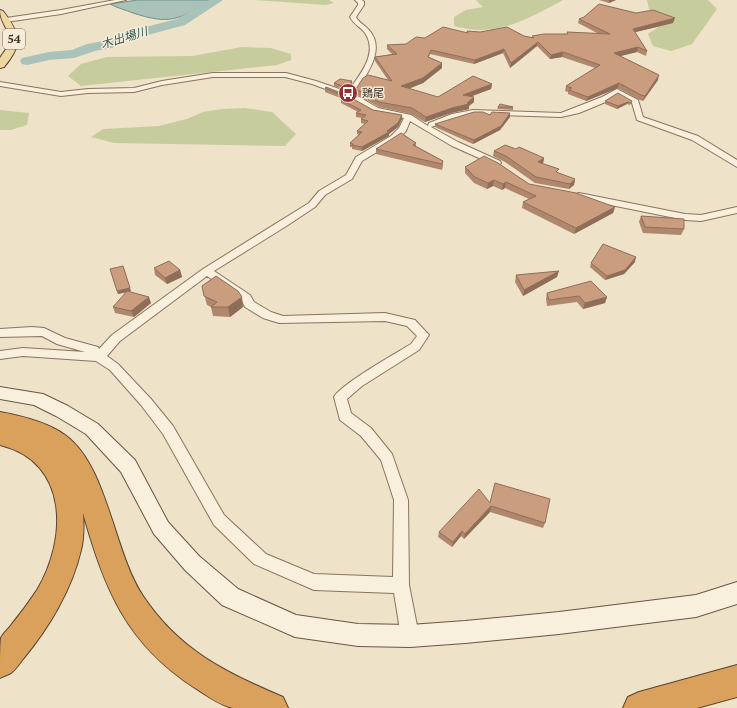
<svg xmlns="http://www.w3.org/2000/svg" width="737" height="708" viewBox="0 0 737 708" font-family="'PT Serif','Noto Sans JP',serif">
<rect width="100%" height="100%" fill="#eee2c8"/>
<!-- green -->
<g fill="#c7cc9c">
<path d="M253,0H329L334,3L326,5Z"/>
<path d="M476,0H563C539,13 510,30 481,30C472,30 462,28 454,26V17L466,10L483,7Z"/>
<path d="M647,0H708L717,9L692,44L671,51L653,46L648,34L669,20L649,9Z"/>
<path d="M242,47L271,48L291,54V60L277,65L81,86L68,76L81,64L107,57L192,56Z"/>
<path d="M245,108L272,112L296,134L285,146L114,143L91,137L103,129L159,126L187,119L203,112L222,109Z"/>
<path d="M0,110L29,113L27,125L11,130H0Z"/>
</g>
<!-- water -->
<path fill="#a9c2ba" stroke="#6f9188" d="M138,0H210C179,20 170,25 133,13C126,10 117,8 110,4Z"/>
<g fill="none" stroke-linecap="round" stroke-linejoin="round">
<!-- river -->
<path fill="#a9c2ba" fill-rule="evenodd" d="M209,0H223L185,25L125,41L112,48L95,51L74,58L49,60L27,65L22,64L20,61L22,58L49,52L72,50L87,44L104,41L115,35L177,19Z"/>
<!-- street casing -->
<g stroke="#8a745d" stroke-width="2">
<g id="street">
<path d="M115,0H126L61,14L6,22L3,20L6,18L61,10Z"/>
<path d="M355,0H362L364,2V5L356,17C359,23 365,25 369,30C387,50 365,77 354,94L378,108L411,115L428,126L429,123L452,114L473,110L561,113L602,97L617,89L638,100L643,117L698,136L737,160V167L692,140L637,120L632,103L617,94L608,101L579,113L561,117L473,114L457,118L431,127L458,142L500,161L501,163L497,166L452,146L410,121L406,131L397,140L362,161L352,179L325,195L315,207L288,225L214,271L250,295L254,302L271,312L283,316L385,313L415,320L429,335L419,350L362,386L347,399L351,413L371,428L392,454L408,500L409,585L419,636L416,642L410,645L404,642L401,636L394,593L314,590L254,564L214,525L163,434L141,405L110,370L96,361L23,356L0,359V351L23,348L85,352L57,344L42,336L0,337V329L32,327L44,328L65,338L98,347L99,349L112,335L203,269L309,203L319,191L346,175L356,157L391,136L399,128L404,118L373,112L347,97L312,84L285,77H213L162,85L134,92L88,93L61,96L0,86V82L61,92L88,89L134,88L162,81L213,73H286L316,81L348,92C359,75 379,54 365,33C360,26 354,25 350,17L358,5V3ZM207,276L241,299L245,307L263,318L279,323L385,321L407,326L417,336L411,344C395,354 341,384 334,397L340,420L361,436L381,460L394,500L393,577L314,574L266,554L224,515L173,426L151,399L118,364L107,356L120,341Z"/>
<path d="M579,193L685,214L701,215L737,207V213L701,221L685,220L576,198L574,196L576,194Z"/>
</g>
</g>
<!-- secondary casing -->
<g stroke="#6c5540" stroke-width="2">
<path id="secondary" d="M0,387L43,394L68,406L98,424L135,460L168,522L199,556L238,589L296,615L358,624L410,625L465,621L559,612L696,595L737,582V604L696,617L559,634L465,643L410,647L358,646L295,637L222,605L185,570L154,534L121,472L86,434L56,416L34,405L0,399Z"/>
</g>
<!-- primary casing -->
<g stroke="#584331" stroke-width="2">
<path id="primary" d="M0,10L3,11C21,35 23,44 4,67L0,68C0,65 0,61 0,58C4,51 10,47 9,38C8,27 0,22 0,10Z"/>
</g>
<!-- highway casing -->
<g stroke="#584331" stroke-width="2">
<g id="highway">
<path d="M0,412C22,416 47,422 65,435C108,466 113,551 143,596C179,650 226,673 283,697L288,708C272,708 249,708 233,708C221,706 206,695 195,688C126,643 105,590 83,513C84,526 84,538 81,550C72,589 49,628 23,659C20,663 16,669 11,673C8,675 3,676 0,678C0,670 0,643 1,638C3,633 9,629 12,624C21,613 29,602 37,590C67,540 70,462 0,445Z"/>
<path d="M737,665V697L697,708H623L628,697L639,692Z"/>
</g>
</g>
<!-- street -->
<use href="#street" fill="#f8efdc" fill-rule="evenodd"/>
<!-- secondary -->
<use href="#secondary" fill="#f8efdc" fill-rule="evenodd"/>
<!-- primary -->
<use href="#primary" fill="#efd6a2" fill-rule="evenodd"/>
<!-- highway -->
<use href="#highway" fill="#daa15c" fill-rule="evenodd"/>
</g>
<!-- wall -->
<g fill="#af876d">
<path d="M599,0H616L609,3Z"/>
<path d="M579,19L673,23L635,32L647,51L646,56L637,52L620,56L658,80L643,101L640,100L618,88L586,101L568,94V92L565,91L566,86L595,68L562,57L550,59L537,46L510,68L503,53L474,64L430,54L429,57L442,63V68L423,83L409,89L438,97L492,84L491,89L471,96L474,102L469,106V109L451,113L425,122L411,114L379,107L356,94V89L388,80L375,61V57L392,54L387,49V45L406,44L425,38L467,33V31L524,36L532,38V36L567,34V32L599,34L578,23Z"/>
<path d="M334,83L352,84L347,90L334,86Z"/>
<path d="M325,88L346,95L373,110L402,115V119L398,127L389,134V136L362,151L352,149V147H350V143L359,135L357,134V131L365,124L361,123V119L362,118L356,117V113L358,112L341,103V100L343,99L325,92Z"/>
<path d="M605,101H632L630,105L627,104L617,109L605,104Z"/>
<path d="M498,107H513V110L497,109Z"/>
<path d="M510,113V117L500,130L473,144L435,127V124L490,115Z"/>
<path d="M416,143V146L443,161V166L442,170L376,154V149Z"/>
<path d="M494,151L544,158L543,164L558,173L575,179L574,185L569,189L535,183L505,162L493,156Z"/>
<path d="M465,167L529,184L615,207L613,213L574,234L522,208L523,202L529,199L505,188L502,190L493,186L487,189L474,183L465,173Z"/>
<path d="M641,216L684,229L681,235L643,233L639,222Z"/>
<path d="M635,262L624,274L605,280L590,267L591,263Z"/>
<path d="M154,268L180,270L182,277L167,284L155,275Z"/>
<path d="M110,269L131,291L128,292L151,303L134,317L115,313L113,307L127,292L118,294Z"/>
<path d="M516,275L557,277L523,296L515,282Z"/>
<path d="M202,286L243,307L230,317L213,316L211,307L207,305Z"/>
<path d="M547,293L607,297L605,303L583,309L577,302L547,306L546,299Z"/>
<path d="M490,503L545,523L543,528L490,512L464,539L461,536L452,547L438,537L439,532Z"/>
</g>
<!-- shaded-wall -->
<g fill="#8e6e59">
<path d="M609,0H616L609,3Z"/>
<path d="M675,18L673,23L632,33L633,29Z"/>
<path d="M538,42L537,46L510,68L511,63Z"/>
<path d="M638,47L637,52L613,58L614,53Z"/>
<path d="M504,49L503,53L474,64L475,60Z"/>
<path d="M563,52L562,57L550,59L551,55Z"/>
<path d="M442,63V68L423,83L401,91V86Z"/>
<path d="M659,75L658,80L643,101L645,96Z"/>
<path d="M352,81V84L347,90V88Z"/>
<path d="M619,83L618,88L586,101L588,97Z"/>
<path d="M492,84L491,89L462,100L463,95Z"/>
<path d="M474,97V102L469,106V109L451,113L425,122L426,117L452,108L467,103Z"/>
<path d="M628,102L627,104L617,109L618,106Z"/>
<path d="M510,113V117L500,130L473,144L474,140Z"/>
<path d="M402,115V119L398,127L389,134V136L362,151V147L387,131Z"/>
<path d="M544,158L543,163L536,168L538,162Z"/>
<path d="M575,179L574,185L569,189L570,184Z"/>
<path d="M494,180L493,186L487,189L488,183Z"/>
<path d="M506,182L505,188L502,190L503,184Z"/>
<path d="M615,207L613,213L574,234L576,228Z"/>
<path d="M636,257L635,262L624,274L605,280L607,276Z"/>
<path d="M123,266L131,291L118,294L117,291Z"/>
<path d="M180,270L182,277L167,284L165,278Z"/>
<path d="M559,271L557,277L523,296L524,290Z"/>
<path d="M149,297L151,303L134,317L131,311Z"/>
<path d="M242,297L243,307L230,317L228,307Z"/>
<path d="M607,297L605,303L583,309L585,303Z"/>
<path d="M491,506L490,512L464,539L465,534Z"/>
<path d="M462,531L461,536L452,547L453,542Z"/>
</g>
<!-- building -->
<g fill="#cb9d7f" stroke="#8e6e59">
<path d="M599,4L636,13L653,10L675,18L633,29L647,51L638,47L614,53L659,75L645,96L641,95L619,83L588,97L569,90L572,88L566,86L600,65L563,52L551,55L538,42L511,63L504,49L475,60L431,50L428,57L442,63L423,78L401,86L438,97L473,76L492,84L463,95L474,97L467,103L469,104L452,108L426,117L412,108L379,102L356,89L363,78L368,75L392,81L375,57L397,54L387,45L406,44L416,37L425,38L443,27L468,33L467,31L480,32L507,27L524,36L534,38L532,36L544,34H568L567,32L610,34L579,19L584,17Z"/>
<path d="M340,79L352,81L347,88L334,83Z"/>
<path d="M326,87L346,95L373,110L402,115L398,123L387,131L389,132L362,147L352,145L353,144L350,143L362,132L357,131L368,121L361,119L366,115L356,113L361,110L341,100L348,97L325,88Z"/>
<path d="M618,93L632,101L631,103L628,102L618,106L605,101Z"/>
<path d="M500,104L513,107H498Z"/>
<path d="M474,112H483L490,115L492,112L510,113L501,126L474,140L435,124Z"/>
<path d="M401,133L416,143L413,145L443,161L442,164L376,149Z"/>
<path d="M505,145L516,149L519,147L544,158L538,162L559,169L556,172L575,179L570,184L536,177L506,156L494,151Z"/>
<path d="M484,156L498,163L529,184L576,193L615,207L576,228L523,202L536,196L506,182L503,184L494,180L488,183L475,177L465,167Z"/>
<path d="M641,216L684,219V229L645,227Z"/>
<path d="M603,244L636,257L625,270L607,276L591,263Z"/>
<path d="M169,261L180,270L165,278L154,268Z"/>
<path d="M123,266L130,288L117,291L110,269Z"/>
<path d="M559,271L524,290L516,275Z"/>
<path d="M216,276L238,291L242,297L228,307H211L217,302L204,296L202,286Z"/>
<path d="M591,281L607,297L585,303L579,296L549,300L547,293Z"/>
<path d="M127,291L149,297L131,311L113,307Z"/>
<path d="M495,483L550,499L545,523L491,506L465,534L462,531L453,542L439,532L479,489L490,503Z"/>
</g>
<!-- icons -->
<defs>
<g id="bus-disc" transform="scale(1)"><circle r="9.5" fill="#982e31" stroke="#f5ecd8"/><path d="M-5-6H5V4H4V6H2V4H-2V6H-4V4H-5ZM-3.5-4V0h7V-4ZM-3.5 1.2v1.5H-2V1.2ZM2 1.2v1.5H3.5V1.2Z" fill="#fff"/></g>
</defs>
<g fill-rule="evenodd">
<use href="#bus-disc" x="348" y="93"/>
</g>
<g text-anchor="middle" stroke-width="3" stroke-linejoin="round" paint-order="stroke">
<!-- far-poi labels -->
<g font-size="11" fill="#3b2d21" stroke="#f5ecd8" text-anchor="start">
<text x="362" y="97">鶏尾</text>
</g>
<!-- far-water labels -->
<g font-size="12" font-style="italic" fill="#305a57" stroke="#f5ecd8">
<text transform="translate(124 38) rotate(-17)" y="4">木出場川</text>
</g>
<!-- shield labels -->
<rect fill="#f5ecd8" stroke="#736658" stroke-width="1" x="3" y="29" width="22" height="20" rx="3"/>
<g font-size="12" font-weight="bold" fill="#3b2d21">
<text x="14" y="43">54</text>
</g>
</g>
</svg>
